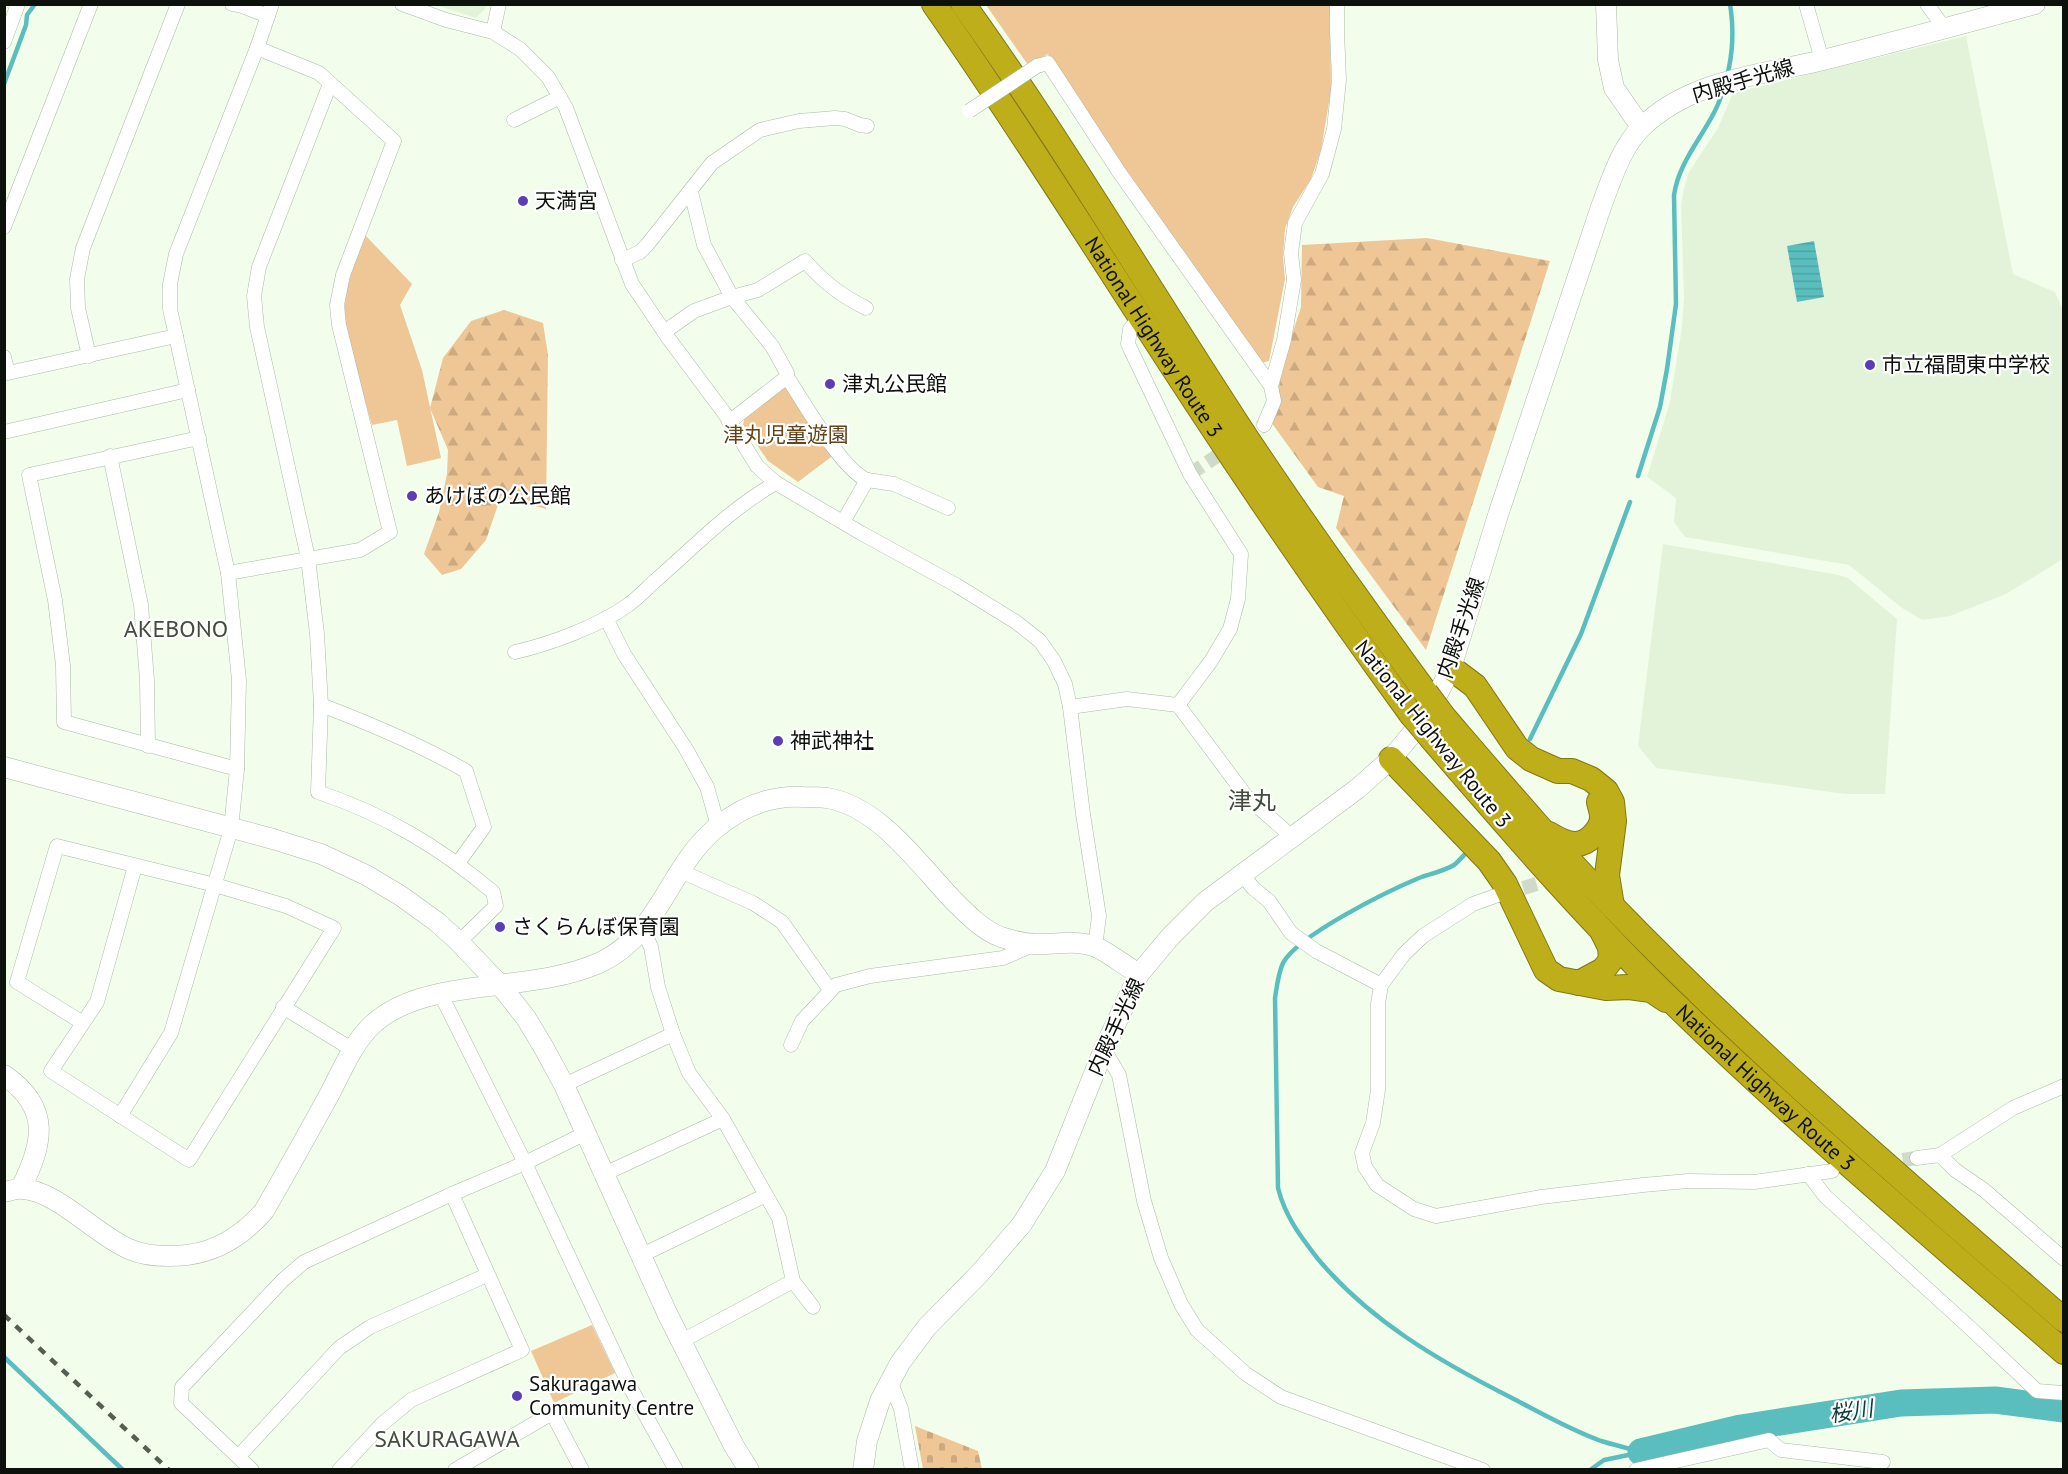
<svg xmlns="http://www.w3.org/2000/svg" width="2068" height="1474" viewBox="0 0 2068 1474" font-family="'PT Sans','Noto Sans JP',sans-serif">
<defs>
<pattern id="forest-firs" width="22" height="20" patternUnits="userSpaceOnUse" patternTransform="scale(1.5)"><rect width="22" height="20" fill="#efc695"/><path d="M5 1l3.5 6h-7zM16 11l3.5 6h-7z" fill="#cca97f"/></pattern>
<pattern id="cemetery-stones" width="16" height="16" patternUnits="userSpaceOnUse" patternTransform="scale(1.5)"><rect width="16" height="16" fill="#efc695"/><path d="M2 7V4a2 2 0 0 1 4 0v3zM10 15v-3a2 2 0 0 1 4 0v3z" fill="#cca97f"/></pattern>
<pattern id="water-rules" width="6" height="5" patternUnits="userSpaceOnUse" patternTransform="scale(1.5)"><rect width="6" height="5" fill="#5bbebe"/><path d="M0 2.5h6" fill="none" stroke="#4ea2a2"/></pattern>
</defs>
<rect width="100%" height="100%" fill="#f2feeb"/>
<!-- built -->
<g fill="#e3f3d9">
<path d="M436,5L486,4V5L485,9L476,18Z"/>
<path d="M1966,36L2013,274L2055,292L2063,310V559L2006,594L1950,616L1922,620L1902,608L1849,565L1685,537L1674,522L1676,498L1647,477L1670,402L1682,327L1684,296L1681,205L1684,188L1689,172L1718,128L1733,93Z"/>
<path d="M1663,544L1839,575L1848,578L1897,619L1885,794H1845L1656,768L1638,746Z"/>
</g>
<!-- forest -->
<g fill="url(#forest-firs)">
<path d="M1427,238L1550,261L1426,650L1336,528L1344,496L1318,487L1271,422L1287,350L1301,307L1302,245Z"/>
<path d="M504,310L543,323L548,355L546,509L501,496L486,540L461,569L442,575L424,554L439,512L447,474L448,450L430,408L443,358L471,321Z"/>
</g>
<!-- cemetery -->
<path fill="url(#cemetery-stones)" d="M915,1426L978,1451L982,1469H923Z"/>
<!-- park -->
<g fill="#efc695">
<path d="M986,5H1330L1331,90L1321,150L1311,179L1293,207L1285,229L1283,257L1285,279L1269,361L1261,363L1125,172L1048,54L1028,65Z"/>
<path d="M365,235L412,284L400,305L422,370L441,458L407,466L397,420L372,425C363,391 345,346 345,311C344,285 356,259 365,235Z"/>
<path d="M787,383L835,454L798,482L768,461L743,425L745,416Z"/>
<path d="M592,1325L615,1373L554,1403L531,1351Z"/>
</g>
<!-- water -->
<path fill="url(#water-rules)" d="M1814,241L1824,297L1797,302L1787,246Z"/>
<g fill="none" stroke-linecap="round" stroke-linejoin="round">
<!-- stream -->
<g stroke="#5bbebe" stroke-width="4.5">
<path d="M1727,76C1733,53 1734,29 1730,4"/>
<path d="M4,84L26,25L27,15L35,4"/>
<path d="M1638,476L1660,407L1667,369L1676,304L1674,195C1680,154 1714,127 1724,87"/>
<path d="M1530,739L1581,634L1630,502"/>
<path d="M1467,852C1463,856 1458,862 1454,865C1444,871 1430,874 1419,878C1388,891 1298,935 1283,963C1278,974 1277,986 1275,998L1278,1188C1285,1216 1300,1236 1318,1259C1370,1321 1439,1361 1510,1397C1539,1412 1570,1430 1601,1441C1614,1445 1628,1448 1641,1452"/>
<path d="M4,1357L123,1470"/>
<path d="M1590,1470L1604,1460L1638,1453"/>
</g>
<!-- river -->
<path stroke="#5bbebe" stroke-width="27" d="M1641,1452L1741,1428L1901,1403L1995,1400L2064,1409"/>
<!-- street-tunnel -->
<g stroke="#d0dac9" stroke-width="14" stroke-dasharray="14 7" stroke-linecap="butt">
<path d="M1190,474L1264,425"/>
<path d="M1503,894L1557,878"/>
<path d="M1882,1163L1917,1158"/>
</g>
<!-- street casing -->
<g stroke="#adb8a7" stroke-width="15">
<g id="street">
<path d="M232,4L242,6L268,16"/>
<path d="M402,4L446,20L493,32L520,49L548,77L566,108L632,284L669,339L725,414L757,466L776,483L861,533L956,585L1016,622L1040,641L1054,661L1065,684L1070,707L1083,814L1099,916L1095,947"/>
<path d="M1806,4L1822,60"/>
<path d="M1927,4L1944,28"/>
<path d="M493,32L499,4"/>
<path d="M4,42L18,4"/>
<path d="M1037,66L1048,63L1119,172L1271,386"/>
<path d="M330,84L259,267L254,296L257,327L308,558L317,634L321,705L318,792C386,815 439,847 493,892L496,906L459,942"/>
<path d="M514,120L560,97"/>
<path d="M691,192L704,245L732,297L772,346L787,373V377L729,422"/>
<path d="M4,227L91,4"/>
<path d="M622,260L640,252L647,245L712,163L760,130L799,121L835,118L845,119L860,125L867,126"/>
<path d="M1140,317L1130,329L1128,344L1190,474L1241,554L1238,599L1230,629L1211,661L1178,705"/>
<path d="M664,332L694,311L732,297L758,290L805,261C825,283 840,295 866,308"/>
<path d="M89,356L78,308L77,279L83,248L178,4"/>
<path d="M4,357L8,373L176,336"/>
<path d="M787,377C804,402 841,469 867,480"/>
<path d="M1264,425L1274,401L1271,386L1284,340L1294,280L1291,253L1295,223L1322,174L1334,129L1339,80L1337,31V4"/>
<path d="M4,432L188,390"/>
<path d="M199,438L29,475L55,600L63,665L64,722L237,769"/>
<path d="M110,456L141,605L147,680L148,746"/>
<path d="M843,522L867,480L894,484L948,508"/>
<path d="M228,573L360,550L390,532L339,325L337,305L343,275L394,141L319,73L257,48"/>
<path d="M606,618L624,654L686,749L707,787L718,826"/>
<path d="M515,652C550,644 599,626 628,605C638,598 646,589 655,581C694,547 731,508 776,483"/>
<path d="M321,705C371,724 419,744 466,771L484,827L458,863"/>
<path d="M1070,707L1127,699L1178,705L1246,796L1291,836"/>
<path d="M680,871L753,903L782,922L830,990"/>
<path d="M1242,874L1253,888L1269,901L1291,933L1316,951L1381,985"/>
<path d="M1498,895L1473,904L1423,936L1404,954L1381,985L1378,1004V1090L1373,1123L1362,1153L1365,1167L1377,1185L1414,1209L1436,1216L1541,1197L1643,1185L1688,1181L1754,1182L1832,1171"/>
<path d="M643,930L651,947L658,987L673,1034L689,1073L723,1119L779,1218L793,1281L813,1307"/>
<path d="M440,993L525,1163L631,1389L676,1470"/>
<path d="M283,1007L353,1050"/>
<path d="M83,1023L17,982L57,846L215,885L286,906L334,928L189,1160L51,1071L97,1002L135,866"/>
<path d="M791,1045L802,1021L836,985L870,976L1003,958L1033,945"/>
<path d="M1104,1049L1119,1075L1144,1201L1161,1258L1181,1304L1197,1330L1246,1374L1281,1397L1483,1470"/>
<path d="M564,1085L673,1034"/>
<path d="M120,1116L171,1033L231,829L237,769L239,680L228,573L170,309V284L176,254L257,48L272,4"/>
<path d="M1940,1155L1955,1170L1984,1190L2064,1259"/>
<path d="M1917,1158L1940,1155L2013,1108L2064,1086"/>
<path d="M604,1174L723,1119"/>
<path d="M1808,1174L1825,1196L1968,1326L2037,1391L2064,1393"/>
<path d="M640,1256L766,1195"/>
<path d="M682,1341L793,1281"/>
<path d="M890,1380L901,1409L912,1470"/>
<path d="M238,1457L339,1348L370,1327L487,1275"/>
<path d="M252,1470L181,1403L182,1387L283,1280L304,1262L452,1194L525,1163L584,1134"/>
<path d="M339,1470L382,1424L411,1400L522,1350L452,1194"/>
<path d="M455,1470L552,1413L582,1470"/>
<path d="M1636,1470L1769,1440L1781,1450L1883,1462"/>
</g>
</g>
<!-- secondary casing -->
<g stroke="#adb8a7" stroke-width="21">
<g id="secondary">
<path d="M1606,4L1608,60L1614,88L1641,127"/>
<path d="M4,767L273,839L321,854L366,875L401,896L437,922L459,942L500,985L526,1018L544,1048L564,1085L667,1313L734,1446L749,1470"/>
<path d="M4,1075C52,1108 43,1144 21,1188"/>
<path d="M4,1192C10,1191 17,1188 22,1189C56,1190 96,1235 129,1249C147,1257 168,1257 187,1255C219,1251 244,1234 264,1211C286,1173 307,1135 328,1097C341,1073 352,1044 372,1025C390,1008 415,999 438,994C491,982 548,985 599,963C660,935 668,868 716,828C741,807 771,795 804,797C811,797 819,797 827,798C878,806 918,863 952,899C966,913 982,930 1001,937C1010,940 1024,943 1034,944C1055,945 1076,939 1096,947C1111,954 1125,966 1139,974"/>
<path d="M863,1470L867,1441L880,1401L900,1363L927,1327L980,1273L1022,1224L1055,1171L1104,1049L1139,974L1171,936L1205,902L1357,789L1391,759L1426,717L1451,668L1498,515L1601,207C1611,181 1621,147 1642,127C1690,80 1761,75 1823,60C1894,42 1965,23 2035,4"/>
</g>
</g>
<!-- highway casing -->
<g stroke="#807715" stroke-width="26">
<g id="highway">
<path id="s1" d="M934,4C1006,107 1073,213 1141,318C1227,452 1317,585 1411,714"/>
<path d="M963,4C1060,139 1145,283 1236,422C1296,514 1361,604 1426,693"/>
<path d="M1451,668L1475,686L1517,748L1531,759L1558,771H1572L1591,779L1606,791L1612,802L1614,821L1607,875L1612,906"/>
<path d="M1443,716C1498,780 1553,845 1612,906C1754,1053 1910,1186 2064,1320"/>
<path id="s2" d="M1432,739C1512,832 1592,925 1681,1010C1804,1129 1935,1239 2064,1352"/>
<path d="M1391,759L1489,861L1505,884L1546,970L1559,979L1606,988L1629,987L1651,990L1666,1000"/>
<path d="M1549,834C1557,839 1567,845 1577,844C1589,843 1602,829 1602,817C1602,812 1600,807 1599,802"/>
<path d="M1579,983L1603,970L1611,960L1610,947L1603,933"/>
</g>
</g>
<!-- street -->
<use href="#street" stroke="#fff" stroke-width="14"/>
<!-- secondary -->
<use href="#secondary" stroke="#fff" stroke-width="20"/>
<!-- highway -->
<use href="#highway" stroke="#beae1a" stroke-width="24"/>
<!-- rail -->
<path stroke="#565d53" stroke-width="4.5" stroke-dasharray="8 8" stroke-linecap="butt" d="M4,1315L169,1470"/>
<!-- street-bridge casing -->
<g stroke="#adb8a7" stroke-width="15" stroke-linecap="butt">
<path id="street-bridge" d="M969,111L1037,66"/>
</g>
<!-- highway-bridge casing -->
<g stroke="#807715" stroke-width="26" stroke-linecap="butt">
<g id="highway-bridge">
<path d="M1426,693L1443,716"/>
<path d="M1411,714L1432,739"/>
</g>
</g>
<!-- street-bridge -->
<use href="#street-bridge" stroke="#fff" stroke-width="14"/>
<!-- highway-bridge -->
<use href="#highway-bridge" stroke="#beae1a" stroke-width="24"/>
</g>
<!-- markers -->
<g fill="#5b3eb6" stroke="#fff" stroke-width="2">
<circle cx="523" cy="201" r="6"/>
<circle cx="1870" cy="365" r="6"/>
<circle cx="830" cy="384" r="6"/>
<circle cx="412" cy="496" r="6"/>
<circle cx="778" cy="741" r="6"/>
<circle cx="500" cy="927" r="6"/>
<circle cx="517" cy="1396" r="6"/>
</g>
<g text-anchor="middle" stroke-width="4.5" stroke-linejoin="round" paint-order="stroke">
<!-- street labels -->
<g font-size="21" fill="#0d110b" stroke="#fff">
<text transform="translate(1743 81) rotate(-16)" y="7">内殿手光線</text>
<text dy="7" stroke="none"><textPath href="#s1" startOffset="399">National Highway Route 3</textPath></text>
<text transform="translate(1461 628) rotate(-71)" y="7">内殿手光線</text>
<text transform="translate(1433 734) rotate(51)" y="7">National Highway Route 3</text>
<text transform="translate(1116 1027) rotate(-65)" y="7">内殿手光線</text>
<text dy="7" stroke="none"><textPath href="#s2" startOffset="483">National Highway Route 3</textPath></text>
</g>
<!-- poi labels -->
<g font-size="21" fill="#0d110b" stroke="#fff" text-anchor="start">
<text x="535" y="208">天満宮</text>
<text x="1882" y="372">市立福間東中学校</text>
<text x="842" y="391">津丸公民館</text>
<text x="424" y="503">あけぼの公民館</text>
<text x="790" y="748">神武神社</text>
<text x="512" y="934">さくらんぼ保育園</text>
<text x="529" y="1391">Sakuragawa<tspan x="529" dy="24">Community Centre</tspan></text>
</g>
<!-- park labels -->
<g font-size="21" fill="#634317" stroke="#fff">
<text x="786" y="442">津丸児童遊園</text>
</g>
<!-- water labels -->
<g font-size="22" font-style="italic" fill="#0e3d3d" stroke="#fff">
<text transform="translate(1851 1411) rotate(-9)" y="8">桜川</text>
</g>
<!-- quarter labels -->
<g font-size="24" fill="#424c3d" stroke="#fff">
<text x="176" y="637">AKEBONO</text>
<text x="1252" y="809">津丸</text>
<text x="447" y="1447">SAKURAGAWA</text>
</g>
</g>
<!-- border -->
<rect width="2068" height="1474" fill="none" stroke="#0d110b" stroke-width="12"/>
</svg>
